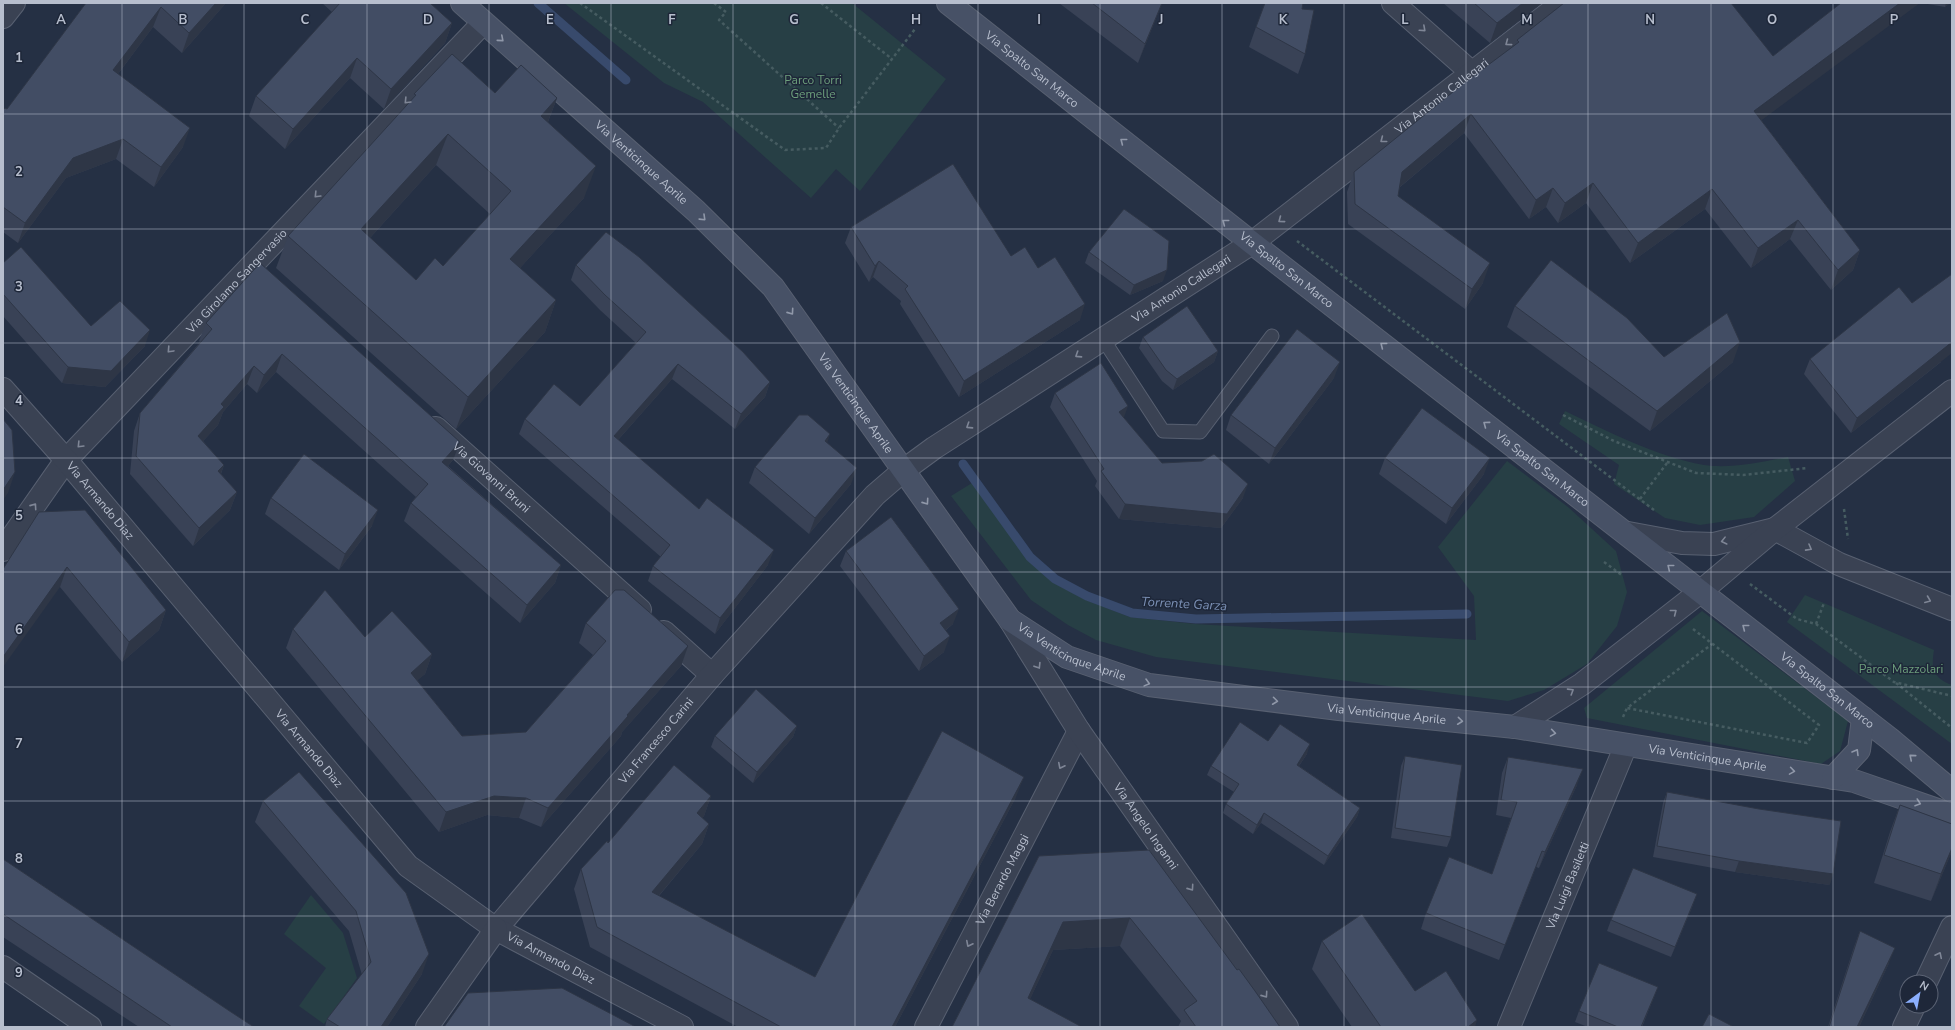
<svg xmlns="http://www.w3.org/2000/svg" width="1955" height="1030" viewBox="0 0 1955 1030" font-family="'Nunito Sans',sans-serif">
<rect width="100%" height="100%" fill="#253044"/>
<!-- green -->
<g fill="#273f45">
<path d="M564,3H852L946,79L860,191L836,169L811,198L703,102L664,83Z"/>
<path d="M1565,411C1609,432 1655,456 1704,465C1729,469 1763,462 1788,457L1795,481L1754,517L1700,525L1665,518L1614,484L1619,465L1559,424Z"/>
<path d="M1507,461L1568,507L1616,551L1627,592L1617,626L1587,664L1544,690L1508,701L1156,657L1096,640L1068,625L1031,600L951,496L972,483L1026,557L1052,582L1086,600L1130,617L1195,624L1476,640L1474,596L1438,547Z"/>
<path d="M1805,595L1934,650C1931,669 1933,678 1952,685V744L1787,622Z"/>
<path d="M1702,611L1848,721L1840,751L1821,764L1587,718L1584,708Z"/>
<path d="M311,895L343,933L357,978L324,1024L299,1006L326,968L284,934Z"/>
</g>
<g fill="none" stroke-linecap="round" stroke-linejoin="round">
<!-- stream -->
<g stroke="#384a6c" stroke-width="9">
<path d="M538,3L626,80"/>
<path d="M963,464L1030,557L1055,579L1087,596L1132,613L1196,619L1467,614"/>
</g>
<!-- service casing -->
<g stroke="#586071" stroke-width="15">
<path id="service" d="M1103,339L1163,431L1200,432L1272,336"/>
</g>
<!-- minor casing -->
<g stroke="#586071" stroke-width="24">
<g id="minor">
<path d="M1393,3L1471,72"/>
<path d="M3,17L14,3"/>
<path id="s1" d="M436,428L640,610"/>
<path d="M1628,533L1682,543L1714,544L1775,529L1839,564L1952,609"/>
<path id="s2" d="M3,550L66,460L483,23"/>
<path d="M1700,592L1775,529L1952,391"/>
<path d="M664,632L712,675"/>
<path id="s3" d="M496,929L712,675L875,495L904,470L934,448L1252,243L1562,3"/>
<path d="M3,967L90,1027"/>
<path d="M1926,982L1952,927"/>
<path id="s4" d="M926,1027L1079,731"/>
<path id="s5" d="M1509,1027L1626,745"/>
<path d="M1904,1027L1914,1006"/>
</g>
</g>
<!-- tertiary casing -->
<g stroke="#586071" stroke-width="24">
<g id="tertiary">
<path id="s6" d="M3,389L66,460L408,866L496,929L682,1027"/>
<path id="s7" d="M1010,620L1079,731L1287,1027"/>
<path d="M1515,727L1582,684L1700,592"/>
<path d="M427,1027L496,929"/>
</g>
</g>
<!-- secondary casing -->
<g stroke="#586071" stroke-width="24">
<g id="secondary">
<path id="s8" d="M462,3L696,211L773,287L1010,620L1067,657L1149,685L1339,709L1515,727L1854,781L1952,815"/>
<path id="s9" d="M948,3L1252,243L1890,739L1952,791"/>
<path d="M1833,778L1859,750L1863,718"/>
</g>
</g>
<!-- path -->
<g stroke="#465c61" stroke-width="2.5" stroke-dasharray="3 3" stroke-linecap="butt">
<path d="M580,3L785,150L826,148L839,128L915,29"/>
<path d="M714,3L726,12L719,20L839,128"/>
<path d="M821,3L892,59"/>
<path d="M1297,241L1654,510"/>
<path d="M1563,415L1614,441L1696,473L1743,475L1808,468"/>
<path d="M1640,499L1667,463"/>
<path d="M1844,509L1848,539"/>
<path d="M1604,562L1623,576"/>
<path d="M1750,584L1797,619L1816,624L1894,682L1952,696"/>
<path d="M1816,624L1824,603"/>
<path d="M1693,629L1819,725L1807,743L1627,708L1712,644"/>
<path d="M1896,683L1952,728"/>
<path d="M1623,717L1627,708"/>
</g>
<!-- service -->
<use href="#service" stroke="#3a4253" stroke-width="13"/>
<!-- minor -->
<use href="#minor" stroke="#3a4253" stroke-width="22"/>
<!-- tertiary -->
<use href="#tertiary" stroke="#3a4253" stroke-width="22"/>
<!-- secondary -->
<use href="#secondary" stroke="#475166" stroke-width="22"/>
</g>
<!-- wall -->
<g fill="#394256" fill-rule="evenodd">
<path d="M86,3H226L182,53L153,27L118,74L183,147L154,187L116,159L66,178L18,243L3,232V110L7,109Z"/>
<path d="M322,3H430L452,23L445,43L384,109L350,78L285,149L249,116L256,96L332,12Z"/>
<path d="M1059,3H1162L1138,63Z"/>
<path d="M1443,3H1542L1490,43Z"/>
<path d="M1922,3H1950L1945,7Z"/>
<path d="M1302,9L1305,54L1298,74L1249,47L1256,27Z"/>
<path d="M1517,40L1761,120L1860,250L1853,270L1831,290L1790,239L1751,268L1705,209L1630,263L1586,203L1558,223L1546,207L1529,219L1464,133L1399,188L1398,196L1483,283L1465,309L1348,224L1347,192L1354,172L1515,45Z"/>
<path d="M495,93L557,98L548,122L584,198L520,268L556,300L545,332L456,429L276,268L288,236L412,100L414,94ZM436,165L490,214L443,266L416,280L370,238Z"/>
<path d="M851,227L1011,256L1038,268L1080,320L959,397L900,304L901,301L873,277L869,282L845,243Z"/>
<path d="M1089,252L1163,281L1130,295L1085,263Z"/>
<path d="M3,263L91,326L145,346L105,387L62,383L3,316Z"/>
<path d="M260,263L460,442L453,460L448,466L561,565L555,583L520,623L404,521L411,503L416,497L276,372L257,393L247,384L223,412L218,425L203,441L224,465L221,474L237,492L230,510L193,546L130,474L134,431L140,413L200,342L199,341L206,323Z"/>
<path d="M576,265L770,382L765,397L735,429L672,379L618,440L699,509L768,565L715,634L648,581L653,566L661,557L519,434L525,419L580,406L636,343L600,310L571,280Z"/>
<path d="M1515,306L1664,357L1733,362L1650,431L1507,327Z"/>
<path d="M1143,337L1218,351L1214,362L1173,390L1162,381L1139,348Z"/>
<path d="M1810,359L1941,362L1851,433L1804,374Z"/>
<path d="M1334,378L1269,464L1226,430L1231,415Z"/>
<path d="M1055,393L1124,418L1162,463L1243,498L1221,528L1119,519L1095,486L1097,481L1050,407Z"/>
<path d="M827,443L851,484L809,534L749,483L755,467Z"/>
<path d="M1385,458L1484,474L1446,524L1379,474Z"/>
<path d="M271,498L372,526L339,570L265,514Z"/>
<path d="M39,512L166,610L159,630L122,662L60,587Z"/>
<path d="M846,551L953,624L946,630L944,652L919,671L840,566Z"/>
<path d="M586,623L688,646L681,666L622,732L621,736L541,827L519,818L487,815L439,832L286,648L293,629L365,637L432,654L425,674L417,680L462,736L526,732L593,655L579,643Z"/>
<path d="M797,726L793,737L753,783L711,747L715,736Z"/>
<path d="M1268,741L1307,754L1299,766L1360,808L1357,817L1324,865L1261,823L1253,834L1223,813L1226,804L1234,792L1207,775L1211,766Z"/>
<path d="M1405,756L1451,837L1447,847L1391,838L1401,766Z"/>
<path d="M1508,757L1577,785L1539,868L1536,867L1499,960L1421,929L1426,913L1492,874L1511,818L1496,815L1502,773Z"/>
<path d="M1667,792L1830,885L1735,872L1653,857L1663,803Z"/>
<path d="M711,796L704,816L702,818L709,824L702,844L659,896L815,977L1016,797L895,1027H738L590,947L574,889L581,869L608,843Z"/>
<path d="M263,801L422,974L387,1027H325L327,1019L362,975L349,931L255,822Z"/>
<path d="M1900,805L1952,824V851L1931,901L1874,883L1890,832Z"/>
<path d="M1039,856L1237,970L1280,1027H1178L1181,1021L1120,946L1053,950L1030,999L952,1027Z"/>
<path d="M3,859L228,1010L254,1027H139L3,937Z"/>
<path d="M1693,905L1671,957L1607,931L1611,920Z"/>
<path d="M1860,931L1889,963L1859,1027H1828L1854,947Z"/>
<path d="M1322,941L1415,991L1475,1027H1352L1312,969Z"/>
<path d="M1658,987L1642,1027H1588L1575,1022L1579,1011Z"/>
</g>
<!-- shaded-wall -->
<g fill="#2e3646">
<path d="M216,3H226L182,53L189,33Z"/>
<path d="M1162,3L1155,21L1138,63L1145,44Z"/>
<path d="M1523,3H1542L1490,43L1497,23Z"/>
<path d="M1900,3H1920L1747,131L1754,111Z"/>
<path d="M1946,3H1950L1945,7Z"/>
<path d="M161,7L153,27L106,90L113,70Z"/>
<path d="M452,23L445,43L384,109L391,89Z"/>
<path d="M357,58L350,78L285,149L293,129Z"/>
<path d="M557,98L545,129L541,116Z"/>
<path d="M1471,114L1464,133L1395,191L1402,172Z"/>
<path d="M190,128L183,147L154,187L161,167Z"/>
<path d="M448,134L436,165L349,261L361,229Z"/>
<path d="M123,139L116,159L66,178L18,243L25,223L73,158Z"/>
<path d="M596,166L584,198L499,291L510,259Z"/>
<path d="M1593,183L1586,203L1558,223L1565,203Z"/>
<path d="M1553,188L1546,207L1529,219L1536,200Z"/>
<path d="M1712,189L1705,209L1630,263L1638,243Z"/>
<path d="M1798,220L1790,239L1751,268L1758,248Z"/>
<path d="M1860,250L1853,270L1831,290L1838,270Z"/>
<path d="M879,261L873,277L869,282L875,266Z"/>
<path d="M1490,263L1483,283L1465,309L1472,289Z"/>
<path d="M1167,270L1163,281L1130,295L1134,285Z"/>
<path d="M556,300L545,332L456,429L468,397Z"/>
<path d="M1085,304L1080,320L959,397L964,381Z"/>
<path d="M150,330L145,346L105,387L62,383L68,367Z"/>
<path d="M1740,342L1733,362L1650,431L1657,411Z"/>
<path d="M1952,342V353L1851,433L1857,418Z"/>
<path d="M1218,351L1214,362L1173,390L1177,379Z"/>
<path d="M282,354L276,372L257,393L264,375Z"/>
<path d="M1340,362L1334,378L1269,464L1275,448Z"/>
<path d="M678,364L672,379L608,451L614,436Z"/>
<path d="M254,366L247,384L223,412L218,425L191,454L198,436L221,404Z"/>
<path d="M770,382L765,397L735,429L741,414Z"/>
<path d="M1128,406L1123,420L1119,412Z"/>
<path d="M830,434L825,450V441Z"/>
<path d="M460,442L453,460L436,479L442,462Z"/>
<path d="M1490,458L1484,474L1446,524L1452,508Z"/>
<path d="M224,465L217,483L218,471Z"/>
<path d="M857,468L851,484L809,534L815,518Z"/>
<path d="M15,472L8,493L3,500V490Z"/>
<path d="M1248,484L1243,498L1221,528L1119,519L1125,504Z"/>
<path d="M237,492L230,510L193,546L199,528Z"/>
<path d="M378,510L372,526L339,570L345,554Z"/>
<path d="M774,550L768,565L715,634L720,618Z"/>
<path d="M561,565L555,583L520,623L527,605Z"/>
<path d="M67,567L60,587L3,667V657Z"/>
<path d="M959,609L953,624L934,639L940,623Z"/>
<path d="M166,610L159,630L122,662L129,642Z"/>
<path d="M950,636L944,652L919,671L924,656Z"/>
<path d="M688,646L681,666L622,732L621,736L541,827L548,808L627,715Z"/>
<path d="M432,654L425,674L404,692L411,673Z"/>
<path d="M797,726L793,737L753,783L757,772Z"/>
<path d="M1310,744L1307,754L1293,774L1297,765Z"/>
<path d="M1583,769L1577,785L1539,868L1545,852Z"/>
<path d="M1024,777L1016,797L895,1027H892Z"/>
<path d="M494,796L526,798L519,818L487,815L439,832L446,812Z"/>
<path d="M711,796L704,816L689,833L697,813Z"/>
<path d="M1360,808L1357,817L1324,865L1328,856Z"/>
<path d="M1264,813L1261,823L1253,834L1257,825Z"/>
<path d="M709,824L702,844L645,912L652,892Z"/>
<path d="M1952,848V851L1931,901L1941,874Z"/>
<path d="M1542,851L1536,867L1499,960L1505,945Z"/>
<path d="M1739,861L1833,874L1830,885L1735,872Z"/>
<path d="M1697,894L1693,905L1671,957L1675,947Z"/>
<path d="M1130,918L1120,946L1053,950L1018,1025L1028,998L1063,922Z"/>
<path d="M1895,948L1889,963L1859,1027H1857Z"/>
<path d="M429,954L422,974L387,1027H381Z"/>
<path d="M1658,987L1654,998L1641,1027Z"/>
<path d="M1477,1020L1475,1027H1468Z"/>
</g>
<!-- building -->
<g fill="#424d64" stroke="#2e3646" fill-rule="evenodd">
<path d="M86,3H216L189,33L161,7L113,70L190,128L161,167L123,139L73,158L25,223L3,207V110L5,108L7,109Z"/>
<path d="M340,3H430L452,23L391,89L357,58L293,129L256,96Z"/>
<path d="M1092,3H1162L1145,44Z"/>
<path d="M1265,3H1303L1302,9L1314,10L1305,54L1256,27Z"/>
<path d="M1474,3H1523L1497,23Z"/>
<path d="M1564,3H1731L1773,56L1841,3H1900L1754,111L1860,250L1838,270L1798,220L1758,248L1712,189L1638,243L1593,183L1565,203L1553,188L1536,200L1471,114L1402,172L1398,196L1490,263L1472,289L1355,204L1354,172L1464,83L1519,42L1517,40Z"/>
<path d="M452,54L495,93L521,65L557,98L541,116L596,166L510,259L556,300L468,397L288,236L416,95L414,94ZM448,134L511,191L443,266L435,258L416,280L361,229Z"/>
<path d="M953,164L1011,256L1025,247L1038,268L1055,257L1085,304L964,381L905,289L908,286L879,261L875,266L851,227Z"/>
<path d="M1124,209L1169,241L1167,270L1134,285L1089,252Z"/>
<path d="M606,232L639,257L743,352L770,382L741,414L678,364L614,436L699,509L707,498L774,550L720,618L653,566L670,545L525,419L554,384L580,406L646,332L605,295L576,265Z"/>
<path d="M21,247L91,326L120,301L150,330L111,371L68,367L3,294V263Z"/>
<path d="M1551,260L1627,318L1664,357L1727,313L1740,342L1657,411L1515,306Z"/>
<path d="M260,263L460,442L442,462L561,565L527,605L411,503L428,484L282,354L264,375L254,366L221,404L224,407L198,436L224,465L218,471L237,492L199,528L136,456L140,413L212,329L206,323Z"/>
<path d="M1952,274V342L1857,418L1810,359L1899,287L1912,303Z"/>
<path d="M1187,306L1218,351L1177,379L1166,370L1143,337Z"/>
<path d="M1297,329L1340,362L1275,448L1231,415Z"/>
<path d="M1101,363L1128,406L1119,412L1162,463L1202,461L1214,454L1248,484L1227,514L1125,504L1101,471L1104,469L1055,393Z"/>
<path d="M1422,408L1490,458L1452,508L1385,458Z"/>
<path d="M799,415H808L830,434L825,441L857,468L815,518L755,467Z"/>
<path d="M3,419L12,430L15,472L3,490Z"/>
<path d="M304,454L378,510L345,554L271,498Z"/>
<path d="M85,510L166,610L129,642L67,567L3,657V569L39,512Z"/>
<path d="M891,517L959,609L940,623L950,636L924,656L846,551Z"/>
<path d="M325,590L365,637L392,611L432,654L411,673L462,736L526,732L606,641L586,623L615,590H624L688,646L627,715L628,716L548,808L526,798L494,796L446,812L293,629Z"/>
<path d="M756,689L797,726L757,772L715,736Z"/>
<path d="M1240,722L1268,741L1280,724L1310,744L1297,765L1360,808L1328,856L1264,813L1257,825L1226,804L1239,784L1211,766Z"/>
<path d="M942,731L1024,777L892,1027H781L597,927L581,869L607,841L608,843L674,765L711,796L697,813L709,824L652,892L815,977Z"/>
<path d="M1405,756L1462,765L1451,837L1395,828Z"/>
<path d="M1508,757L1583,769L1545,852L1542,851L1505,945L1426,913L1449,857L1492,874L1517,802L1501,800Z"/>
<path d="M299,772L406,893L429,954L381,1027H340L327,1019L371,962L356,911L263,801Z"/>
<path d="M1667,792L1759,809L1841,821L1833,874L1739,861L1657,846Z"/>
<path d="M1900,805L1952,824V848L1941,874L1884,855Z"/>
<path d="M1149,850L1237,970L1239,969L1255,991L1280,1027H1196L1184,1010L1197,1001L1130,918L1063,922L1028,998L1082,1027H952L1039,856Z"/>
<path d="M3,859L228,1010L254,1027H172L3,914Z"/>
<path d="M1633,868L1697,894L1675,947L1611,920Z"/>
<path d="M1362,914L1415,991L1446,971L1477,1020L1468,1027H1381L1322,941Z"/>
<path d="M1860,931L1895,948L1857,1027H1829Z"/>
<path d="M1599,963L1658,987L1641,1027H1618L1579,1011Z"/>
<path d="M562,988L636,1027H444L468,993Z"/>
<path d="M1709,1014L1734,1027H1702Z"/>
<path d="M1952,1022V1027H1950Z"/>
</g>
<!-- one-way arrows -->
<defs><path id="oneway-chevron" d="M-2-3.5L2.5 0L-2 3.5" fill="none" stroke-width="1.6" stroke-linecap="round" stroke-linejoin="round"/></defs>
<g stroke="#7f8696">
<use href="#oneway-chevron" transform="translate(1423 29) rotate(42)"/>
<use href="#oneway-chevron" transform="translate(1508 43) rotate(143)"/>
<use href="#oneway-chevron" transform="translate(407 101) rotate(134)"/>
<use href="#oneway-chevron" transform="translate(1383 140) rotate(142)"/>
<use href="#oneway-chevron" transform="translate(317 195) rotate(134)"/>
<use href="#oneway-chevron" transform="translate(1281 220) rotate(143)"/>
<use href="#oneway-chevron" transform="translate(170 350) rotate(133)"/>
<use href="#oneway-chevron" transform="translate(1078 355) rotate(147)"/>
<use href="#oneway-chevron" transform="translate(969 426) rotate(147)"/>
<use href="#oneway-chevron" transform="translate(80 445) rotate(134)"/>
<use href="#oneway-chevron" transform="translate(34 506) rotate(-55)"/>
<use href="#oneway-chevron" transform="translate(1724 541) rotate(166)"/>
<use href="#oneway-chevron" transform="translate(1809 548) rotate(29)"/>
<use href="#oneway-chevron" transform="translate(1928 600) rotate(22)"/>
<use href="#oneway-chevron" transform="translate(1674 612) rotate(-38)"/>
<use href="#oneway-chevron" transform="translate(1038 666) rotate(58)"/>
<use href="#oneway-chevron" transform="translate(1571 691) rotate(-32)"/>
<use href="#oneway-chevron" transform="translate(1061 766) rotate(117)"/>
<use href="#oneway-chevron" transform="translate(1191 888) rotate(55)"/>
<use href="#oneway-chevron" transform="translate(969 944) rotate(117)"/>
<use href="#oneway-chevron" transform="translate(1939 955) rotate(-64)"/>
<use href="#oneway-chevron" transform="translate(1265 995) rotate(55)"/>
</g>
<g stroke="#9098a9">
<use href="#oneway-chevron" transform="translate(501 39) rotate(41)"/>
<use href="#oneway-chevron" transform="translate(1123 141) rotate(-142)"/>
<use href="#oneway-chevron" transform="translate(703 218) rotate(44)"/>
<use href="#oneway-chevron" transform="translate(1225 222) rotate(-142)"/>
<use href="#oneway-chevron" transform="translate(791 312) rotate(55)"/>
<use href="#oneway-chevron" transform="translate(1383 345) rotate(-142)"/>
<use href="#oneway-chevron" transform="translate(1486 424) rotate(-143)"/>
<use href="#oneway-chevron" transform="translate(926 502) rotate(55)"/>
<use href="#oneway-chevron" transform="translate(1670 567) rotate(-141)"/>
<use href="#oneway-chevron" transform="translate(1745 627) rotate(-142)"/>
<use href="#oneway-chevron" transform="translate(1147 683) rotate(15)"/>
<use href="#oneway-chevron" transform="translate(1275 701) rotate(7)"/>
<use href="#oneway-chevron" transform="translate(1460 721) rotate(6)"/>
<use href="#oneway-chevron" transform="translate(1553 733) rotate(9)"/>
<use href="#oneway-chevron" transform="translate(1856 752) rotate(-59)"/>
<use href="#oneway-chevron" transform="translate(1912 757) rotate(-140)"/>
<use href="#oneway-chevron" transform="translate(1792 771) rotate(9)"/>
<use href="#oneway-chevron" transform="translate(1918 803) rotate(19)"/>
</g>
<!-- grid -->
<path fill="none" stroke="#b7becd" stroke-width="1" stroke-opacity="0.55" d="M122,3V1027M244,3V1027M367,3V1027M489,3V1027M611,3V1027M733,3V1027M855,3V1027M978,3V1027M1100,3V1027M1222,3V1027M1344,3V1027M1466,3V1027M1588,3V1027M1711,3V1027M1833,3V1027M3,114H1952M3,229H1952M3,343H1952M3,458H1952M3,572H1952M3,687H1952M3,801H1952M3,916H1952"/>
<g text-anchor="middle" stroke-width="3" stroke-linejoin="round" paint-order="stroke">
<!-- street labels -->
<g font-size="12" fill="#b7becd" stroke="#1e2739">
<text dy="4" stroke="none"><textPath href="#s9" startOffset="107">Via Spalto San Marco</textPath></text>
<text dy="4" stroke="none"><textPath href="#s3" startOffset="1270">Via Antonio Callegari</textPath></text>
<text dy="4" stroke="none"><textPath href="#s8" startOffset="240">Via Venticinque Aprile</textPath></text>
<text dy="4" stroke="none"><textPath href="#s9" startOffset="431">Via Spalto San Marco</textPath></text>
<text dy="4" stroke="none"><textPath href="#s2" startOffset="357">Via Girolamo Sangervasio</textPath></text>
<text dy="4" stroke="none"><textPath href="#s3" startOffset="946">Via Antonio Callegari</textPath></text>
<text dy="4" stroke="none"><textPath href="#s8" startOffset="564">Via Venticinque Aprile</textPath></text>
<text dy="4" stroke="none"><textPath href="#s9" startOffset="755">Via Spalto San Marco</textPath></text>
<text dy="4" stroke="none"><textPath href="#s1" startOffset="74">Via Giovanni Bruni</textPath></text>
<text dy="4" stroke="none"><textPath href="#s6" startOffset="148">Via Armando Diaz</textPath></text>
<text dy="4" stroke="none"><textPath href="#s8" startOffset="900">Via Venticinque Aprile</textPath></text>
<text dy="4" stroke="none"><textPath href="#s9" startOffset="1116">Via Spalto San Marco</textPath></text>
<text dy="4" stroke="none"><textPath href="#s8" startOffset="1224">Via Venticinque Aprile</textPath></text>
<text dy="4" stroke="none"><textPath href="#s3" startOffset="247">Via Francesco Carini</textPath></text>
<text dy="4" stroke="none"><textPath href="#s6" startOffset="472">Via Armando Diaz</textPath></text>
<text dy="4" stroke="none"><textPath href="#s8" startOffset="1548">Via Venticinque Aprile</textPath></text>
<text dy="4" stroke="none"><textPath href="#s7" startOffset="247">Via Angelo Inganni</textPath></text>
<text dy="4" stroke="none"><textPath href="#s4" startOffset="166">Via Berardo Maggi</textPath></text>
<text dy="4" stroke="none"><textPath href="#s5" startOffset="153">Via Luigi Basiletti</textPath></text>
<text dy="4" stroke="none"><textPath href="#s6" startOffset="796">Via Armando Diaz</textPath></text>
</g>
<!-- park labels -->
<g font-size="12" fill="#6d9f7c" stroke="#1e2739">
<text x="813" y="84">Parco Torri<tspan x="813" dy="14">Gemelle</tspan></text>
<text x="1901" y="673">Parco Mazzolari</text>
</g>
<!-- water labels -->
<g font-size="13" font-style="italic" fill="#7c91b6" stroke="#1e2739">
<text transform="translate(1184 603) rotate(3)" y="5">Torrente Garza</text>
</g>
</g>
<g font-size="13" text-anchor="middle" font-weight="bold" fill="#b7becd" stroke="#1e2739" stroke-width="3" stroke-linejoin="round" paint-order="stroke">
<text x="61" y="24">A</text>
<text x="183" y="24">B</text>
<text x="305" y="24">C</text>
<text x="428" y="24">D</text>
<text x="550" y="24">E</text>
<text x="672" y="24">F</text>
<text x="794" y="24">G</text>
<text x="916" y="24">H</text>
<text x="1039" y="24">I</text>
<text x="1161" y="24">J</text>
<text x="1283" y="24">K</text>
<text x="1405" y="24">L</text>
<text x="1527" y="24">M</text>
<text x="1650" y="24">N</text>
<text x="1772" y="24">O</text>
<text x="1894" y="24">P</text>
<text x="19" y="62">1</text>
<text x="19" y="176">2</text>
<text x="19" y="291">3</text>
<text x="19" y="405">4</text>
<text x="19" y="520">5</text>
<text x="19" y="634">6</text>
<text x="19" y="748">7</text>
<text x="19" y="863">8</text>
<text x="19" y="977">9</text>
</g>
<!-- border -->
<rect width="1955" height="1030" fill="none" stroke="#b7becd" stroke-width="8"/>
<!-- north arrow -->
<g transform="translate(1919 994) rotate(32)"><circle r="19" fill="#1e2739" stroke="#5b6374"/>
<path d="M0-3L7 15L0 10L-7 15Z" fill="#8baffe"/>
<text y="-6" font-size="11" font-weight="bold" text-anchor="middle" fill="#b7becd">N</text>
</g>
</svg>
